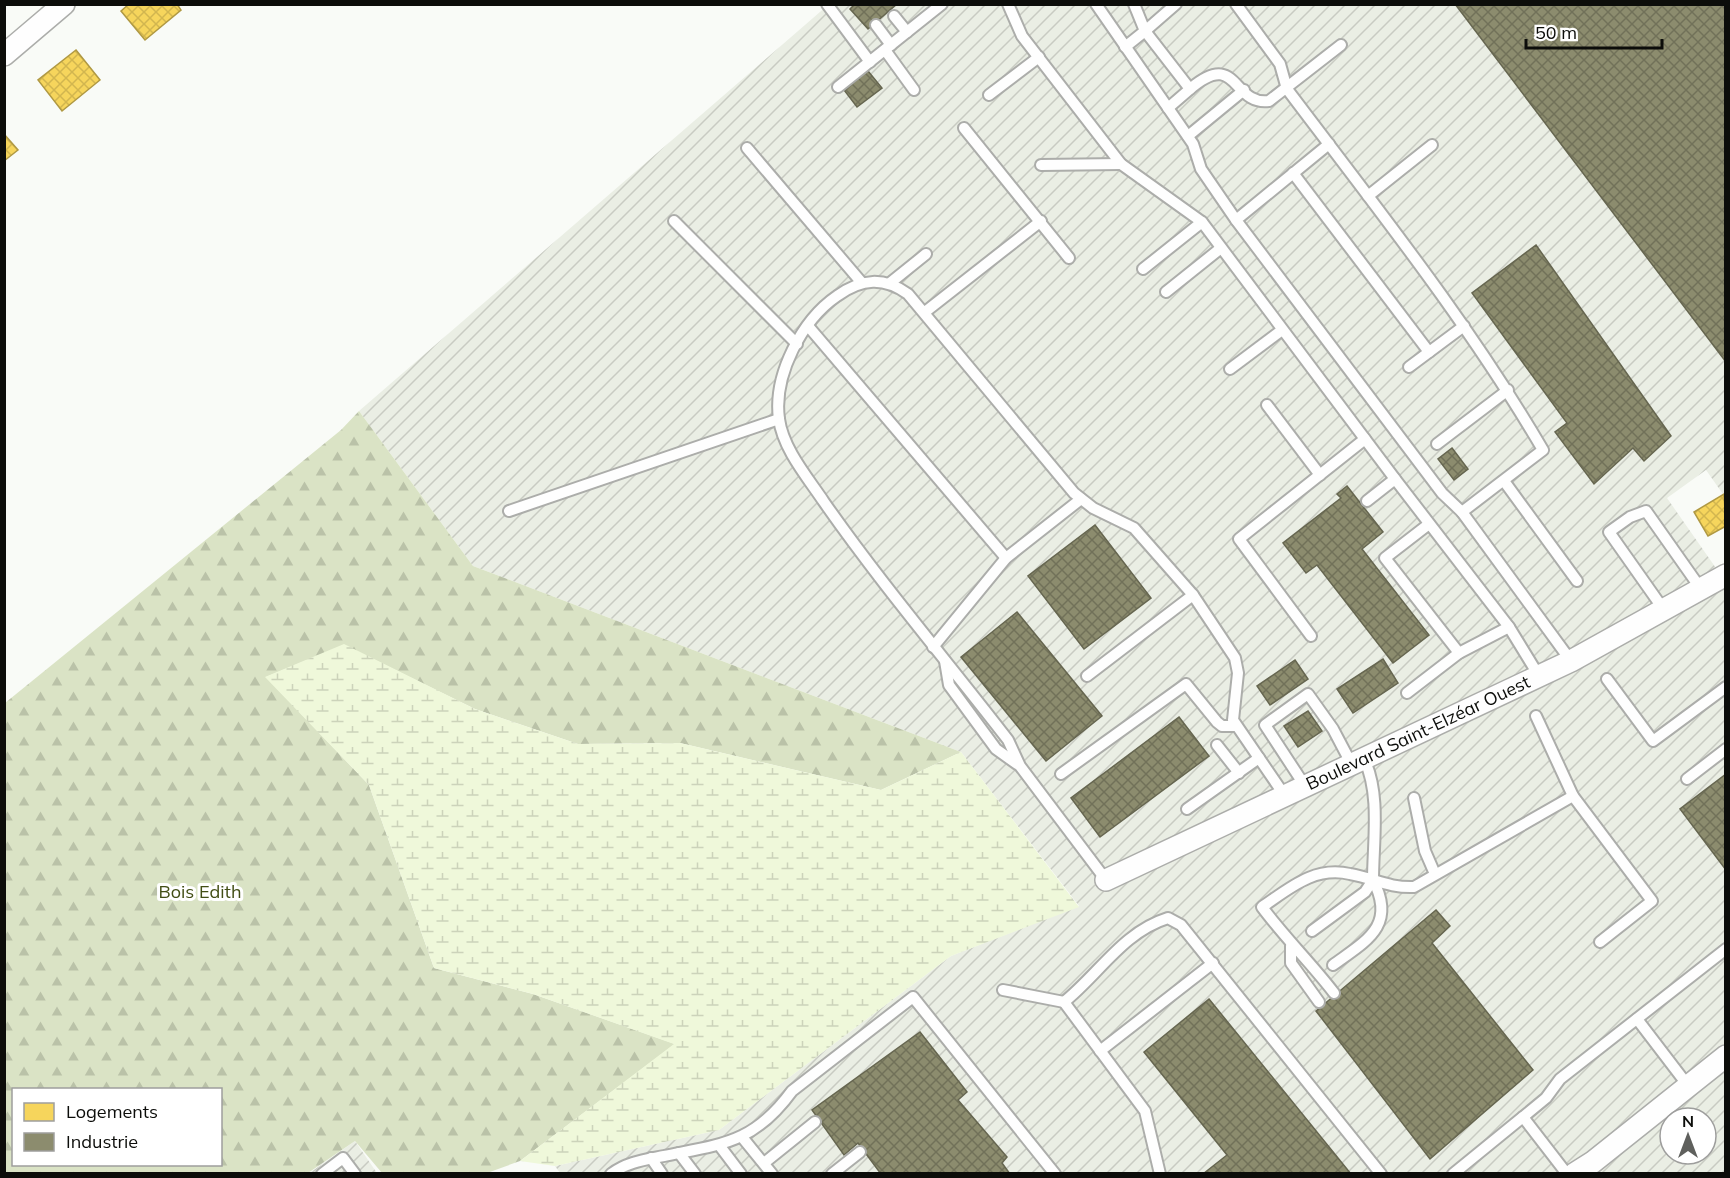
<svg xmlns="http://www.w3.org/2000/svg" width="1730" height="1178" viewBox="0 0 1730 1178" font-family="Mulish,sans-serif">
<defs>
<pattern id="industrial-furrows" width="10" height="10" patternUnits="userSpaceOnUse" patternTransform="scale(1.5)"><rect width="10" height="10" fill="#eaeee4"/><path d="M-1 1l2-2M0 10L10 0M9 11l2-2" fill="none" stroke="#c8cbc2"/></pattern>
<pattern id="forest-firs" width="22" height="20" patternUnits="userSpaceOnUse" patternTransform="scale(1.5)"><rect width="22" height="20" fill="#dae3c5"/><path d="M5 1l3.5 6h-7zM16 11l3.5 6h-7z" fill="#bac2a8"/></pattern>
<pattern id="wetland-marsh" width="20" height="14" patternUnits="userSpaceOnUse" patternTransform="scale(1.5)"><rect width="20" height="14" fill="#eff8da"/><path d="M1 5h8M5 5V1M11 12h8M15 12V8" fill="none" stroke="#ccd3ba"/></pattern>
<pattern id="homes-cross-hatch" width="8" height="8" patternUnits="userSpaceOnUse" patternTransform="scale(1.5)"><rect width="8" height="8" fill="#f6d55c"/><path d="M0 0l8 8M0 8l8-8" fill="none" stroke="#d2b64f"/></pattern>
<pattern id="industry-cross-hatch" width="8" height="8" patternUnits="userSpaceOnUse" patternTransform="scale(1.5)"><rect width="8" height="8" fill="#8c8c6e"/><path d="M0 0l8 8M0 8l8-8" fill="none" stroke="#717159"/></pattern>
</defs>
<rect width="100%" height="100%" fill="#f9fbf7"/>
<!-- industrial -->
<g fill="url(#industrial-furrows)" fill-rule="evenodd">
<path d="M828,5H1725V497L1706,470L1667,498L1725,581V1173H560L555,1166L719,1130L951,956L1079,906L961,752L473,566L359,411ZM1670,1118H1706V1154H1670Z"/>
<path d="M355,1141L377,1173L308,1174Z"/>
</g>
<!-- forest -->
<path fill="url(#forest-firs)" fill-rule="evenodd" d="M359,411L473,566L961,752L881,790L680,743L578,744L475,709L344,645L266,677L369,785L434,968L533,994L675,1044L520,1161L487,1173H382L355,1141L308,1173L5,1174V703L341,430ZM14,1090H220V1164H14Z"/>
<!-- wetland -->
<path fill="url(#wetland-marsh)" d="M344,644L475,709L578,744L680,743L881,790L961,752L1079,907L951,956L719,1130L555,1166L520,1161L674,1044L533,994L434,968L369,785L265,677Z"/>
<!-- homes -->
<g fill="url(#homes-cross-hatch)" stroke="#b09943" stroke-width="1.5">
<path d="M129,4H177L181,10L145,40L121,11Z"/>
<path d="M76,50L100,80L62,111L38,80Z"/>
<path d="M4,134L18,150L4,161Z"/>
<path d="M1724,494L1726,526L1708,536L1694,512Z"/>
</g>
<!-- industry -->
<g fill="url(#industry-cross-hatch)" stroke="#666650" stroke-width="1.5">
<path d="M855,4H897L868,29L850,9Z"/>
<path d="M1455,4H1726V362Z"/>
<path d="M868,71L882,88L857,107L844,90Z"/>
<path d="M1536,245L1671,436L1644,461L1633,448L1594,484L1555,432L1567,423L1472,293Z"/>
<path d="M1452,448L1468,469L1454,480L1438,459Z"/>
<path d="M1347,486L1383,532L1362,549L1429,635L1393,663L1317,565L1306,573L1283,543L1341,498L1337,494Z"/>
<path d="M1095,525L1151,598L1084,649L1028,576Z"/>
<path d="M1017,612L1102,716L1046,761L961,657Z"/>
<path d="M1383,659L1398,683L1353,713L1337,689Z"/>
<path d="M1295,660L1308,679L1270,705L1257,686Z"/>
<path d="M1308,711L1322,731L1298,747L1284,726Z"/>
<path d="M1179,717L1209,756L1100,837L1071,798Z"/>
<path d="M1726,774V870L1680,809Z"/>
<path d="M1436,910L1450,926L1432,943L1533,1070L1430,1159L1316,1011Z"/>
<path d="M1209,999L1351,1174H1203L1227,1155L1144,1052Z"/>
<path d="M920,1032L967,1092L958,1100L1007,1157L1002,1163L1010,1174H881L858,1143L844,1155L812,1110Z"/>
</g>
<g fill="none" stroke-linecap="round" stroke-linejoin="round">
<!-- service casing -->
<g stroke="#acadaa" stroke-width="14">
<g id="service">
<path d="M827,4L870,62"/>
<path d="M1008,4L1022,36L1121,164L1202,222L1395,479"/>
<path d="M1096,4L1193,144L1201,169L1236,220"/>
<path d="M1176,4L1145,31L1190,89C1238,48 1232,106 1269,101L1341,45"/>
<path d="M1236,4L1280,64L1287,89C1376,207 1468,322 1543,450L1462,512L1571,661"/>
<path d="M894,16L907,32"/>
<path d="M876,25L891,45"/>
<path d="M1125,47L1145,31L1134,4"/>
<path d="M885,50L914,90"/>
<path d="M838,87L942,4"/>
<path d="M989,95L1039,57"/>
<path d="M1168,108L1190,89"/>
<path d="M964,128L1069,258"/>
<path d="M1188,136L1244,90"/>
<path d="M1329,144L1236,220L1442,493L1462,512"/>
<path d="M747,148L862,283"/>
<path d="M1041,165L1121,164"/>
<path d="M1293,173L1429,352"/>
<path d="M1368,196L1432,145"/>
<path d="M674,221L797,344"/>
<path d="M1143,269L1202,222"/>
<path d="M890,283L926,254"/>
<path d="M1166,292L1221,248"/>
<path d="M925,312L1041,221"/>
<path d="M808,326L1006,558"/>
<path d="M1409,367L1464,326"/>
<path d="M1230,369L1282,330"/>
<path d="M1267,405L1320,475"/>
<path d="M1437,444L1508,390"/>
<path d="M1504,481L1577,581"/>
<path d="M1367,501L1395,479L1509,627"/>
<path d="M509,511L779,419"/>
<path d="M1429,524L1385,558L1459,653"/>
<path d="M1664,610L1609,532L1630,517L1646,511L1701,589"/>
<path d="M1311,636L1239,539L1365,439"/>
<path d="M933,647L1006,558L1081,499"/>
<path d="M945,661L949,685L996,749L1017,764"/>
<path d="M1087,676L1193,595L1235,658L1238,673L1233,720L1259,758"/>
<path d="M1607,679L1653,741L1726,687"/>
<path d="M1407,693L1459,653L1509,627L1539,676"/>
<path d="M1536,716L1573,796L1652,901L1600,942"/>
<path d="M1217,745L1239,773"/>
<path d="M1061,774L1186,684L1217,722L1222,726H1235"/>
<path d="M1687,779L1726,749"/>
<path d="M1305,786L1265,725L1308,694L1333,729L1352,765"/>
<path d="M1414,798L1425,851L1435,874"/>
<path d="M1187,809L1259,758L1285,796"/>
<path d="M1106,880L1020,766L1008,740C947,661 882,585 824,502C808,478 783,449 779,419C773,375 802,320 837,296C862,278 884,277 908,294L1074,493L1093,508L1134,528L1193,595"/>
<path d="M1312,931L1365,892L1373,880C1373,842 1381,794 1364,759"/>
<path d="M1291,946V963L1319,1002"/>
<path d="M1333,965C1366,941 1397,926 1373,880"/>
<path d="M1003,990L1064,1002"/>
<path d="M1334,993C1311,963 1285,938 1262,907C1290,888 1314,866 1350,874C1374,878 1388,888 1414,887L1573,796"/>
<path d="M1637,1019L1689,1087"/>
<path d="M1100,1051L1213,963"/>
<path d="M742,1137L772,1174"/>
<path d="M719,1145L741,1174"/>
<path d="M679,1153L695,1174"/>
<path d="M651,1158L662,1174"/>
<path d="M764,1163L815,1122"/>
<path d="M322,1174L343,1158L355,1174"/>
<path d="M611,1174C627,1162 644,1160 664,1156C723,1144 754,1143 792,1091L913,997L1055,1174"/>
<path d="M832,1174L860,1152"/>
<path d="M1160,1174L1145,1111L1064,1002C1099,974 1123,932 1168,918L1181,925L1381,1174"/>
<path d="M1453,1174L1523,1117"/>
<path d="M1567,1174L1523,1117L1546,1098L1560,1079L1726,949"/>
</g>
</g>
<!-- minor casing -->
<g stroke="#acadaa" stroke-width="24">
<g id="minor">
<path d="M4,55L64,4"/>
<path id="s1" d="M1106,880L1571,661L1726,575"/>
<path d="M1574,1174L1593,1162L1726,1056"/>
</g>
</g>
<!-- service -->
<use href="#service" stroke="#fefefe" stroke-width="10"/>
<!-- minor -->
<use href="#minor" stroke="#fefefe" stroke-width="21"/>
</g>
<g text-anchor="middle" stroke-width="6" stroke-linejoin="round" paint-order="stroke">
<!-- street labels -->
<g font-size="18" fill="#0c0d0a" stroke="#fff">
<text dy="6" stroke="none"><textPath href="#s1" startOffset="345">Boulevard Saint-Elzéar Ouest</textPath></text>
</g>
<!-- park labels -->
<g font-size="18" fill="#424e15" stroke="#fff">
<text x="200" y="898">Bois Edith</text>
</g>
</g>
<!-- border -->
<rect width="1730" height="1178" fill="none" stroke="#0c0d0a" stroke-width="12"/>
<!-- legend -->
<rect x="12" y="1088" width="210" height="78" fill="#ffffff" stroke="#9e9e9d" stroke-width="1.5"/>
<rect x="24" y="1103" width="30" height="18" fill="#f6d55c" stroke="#9e9e9d" stroke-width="1.5"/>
<text x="66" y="1118" font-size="18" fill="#0c0d0a">Logements</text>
<rect x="24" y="1133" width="30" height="18" fill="#8c8c6e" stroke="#9e9e9d" stroke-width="1.5"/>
<text x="66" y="1148" font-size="18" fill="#0c0d0a">Industrie</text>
<!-- north arrow -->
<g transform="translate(1688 1136)"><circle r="28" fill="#ffffff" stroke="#9e9e9d" stroke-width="1.5"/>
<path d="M0-4.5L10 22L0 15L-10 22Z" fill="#5f605d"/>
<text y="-9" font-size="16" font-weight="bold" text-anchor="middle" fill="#0c0d0a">N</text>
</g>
<!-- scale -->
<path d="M1526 39v9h136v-9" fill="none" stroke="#0c0d0a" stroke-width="3"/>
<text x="1535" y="39" font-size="18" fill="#0c0d0a" stroke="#ffffff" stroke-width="4.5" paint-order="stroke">50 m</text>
</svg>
